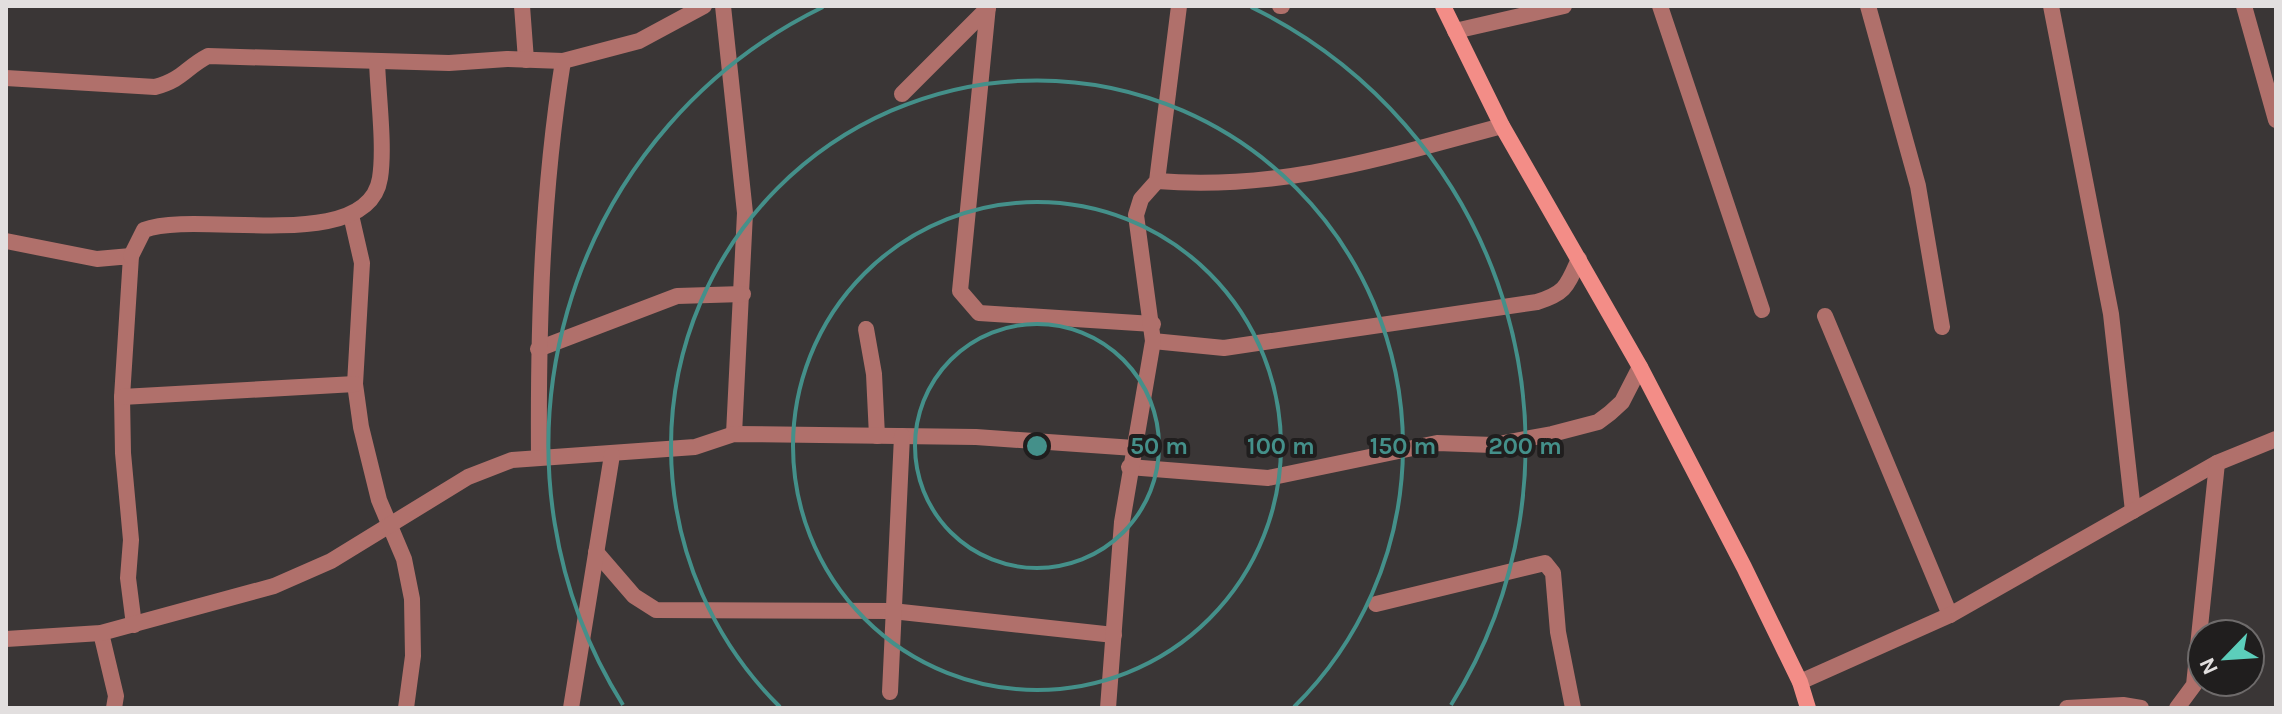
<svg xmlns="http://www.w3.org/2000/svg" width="2282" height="714" viewBox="0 0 2282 714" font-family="Karla,sans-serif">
<rect width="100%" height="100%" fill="#3a3636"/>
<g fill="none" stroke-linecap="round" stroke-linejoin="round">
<!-- street -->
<g stroke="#b0706b" stroke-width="16">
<path d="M522,6L526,60"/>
<path d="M723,6L745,213L734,434"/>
<path d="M988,6L960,291L979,313L1153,324"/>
<path d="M1280,6H1282"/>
<path d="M1660,6L1762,310"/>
<path d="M1868,6L1918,186L1942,327"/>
<path d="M2051,6L2111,314L2133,511"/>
<path d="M2244,6L2276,120"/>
<path d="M1455,31L1564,6"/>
<path d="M6,78L155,87C184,79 185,68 208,56L449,63L507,59L563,61L639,41L704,6"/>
<path d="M902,94L988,8"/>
<path d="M1157,181C1281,191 1385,157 1502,126"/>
<path d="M351,215L362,263L355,384L361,427L379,500L404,559L412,599L413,656L406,708"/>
<path d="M6,241L97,259L131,256L122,397L123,453L131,540L128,578L134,625"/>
<path d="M131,256L144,230C196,209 368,256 380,178C385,146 378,95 377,61"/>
<path d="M1825,316L1950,615"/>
<path d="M866,329L874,374L877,436"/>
<path d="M1153,341L1224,348L1537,302C1566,293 1567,286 1579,259"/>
<path d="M538,349L677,296L743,294"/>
<path d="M122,397L355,384"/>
<path d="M539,457C538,325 542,192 563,61"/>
<path d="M1129,467L1268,478L1437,443L1493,445L1552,434L1598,422L1610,413L1622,402L1640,367"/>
<path d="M596,552L634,596L656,610L892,611L1114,635"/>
<path d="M1376,604L1545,563L1553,573L1558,632L1573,708"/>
<path d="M101,633L116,696L114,708"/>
<path d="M6,639L101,633L274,586L331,561L468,477L512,460L695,447L734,434L976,437L1134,448"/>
<path d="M1800,682L1950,615L2217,463L2276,439"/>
<path d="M890,692L902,436"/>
<path d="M571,708L612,455"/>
<path d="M1108,708L1122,522L1153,341L1136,215L1141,199L1157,181L1179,6"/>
<path d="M2067,708L2123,705L2141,708"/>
<path d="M2177,708L2194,685L2217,463"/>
</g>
<!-- secondary -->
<path stroke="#f38d87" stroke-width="16" d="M1443,6L1502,126L1640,367L1744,567L1800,682L1808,708"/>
</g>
<!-- distance rings -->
<g fill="none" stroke="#44908a" stroke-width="4">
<circle cx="1037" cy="446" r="122"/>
<circle cx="1037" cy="446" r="244"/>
<path d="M780 707A366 366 0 1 1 1294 707"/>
<path d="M623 705A488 488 0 0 1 823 7M1251 7A488 488 0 0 1 1451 705"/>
</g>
<circle cx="1037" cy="446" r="12" fill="#44908a" stroke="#201e1e" stroke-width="4"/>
<g font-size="24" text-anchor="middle" font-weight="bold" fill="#44908a" stroke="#201e1e" stroke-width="8" stroke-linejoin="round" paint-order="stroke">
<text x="1159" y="454">50 m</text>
<text x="1281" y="454">100 m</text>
<text x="1403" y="454">150 m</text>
<text x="1525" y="454">200 m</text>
</g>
<!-- border -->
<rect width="2282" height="714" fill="none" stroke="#e2dfdf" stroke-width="16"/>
<!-- north arrow -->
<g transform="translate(2226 658) rotate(245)"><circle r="38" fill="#201e1e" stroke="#6e6b6b" stroke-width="2"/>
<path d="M0-6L14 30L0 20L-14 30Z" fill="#5ccebb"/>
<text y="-12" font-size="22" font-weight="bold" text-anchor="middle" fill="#e2dfdf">N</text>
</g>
</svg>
